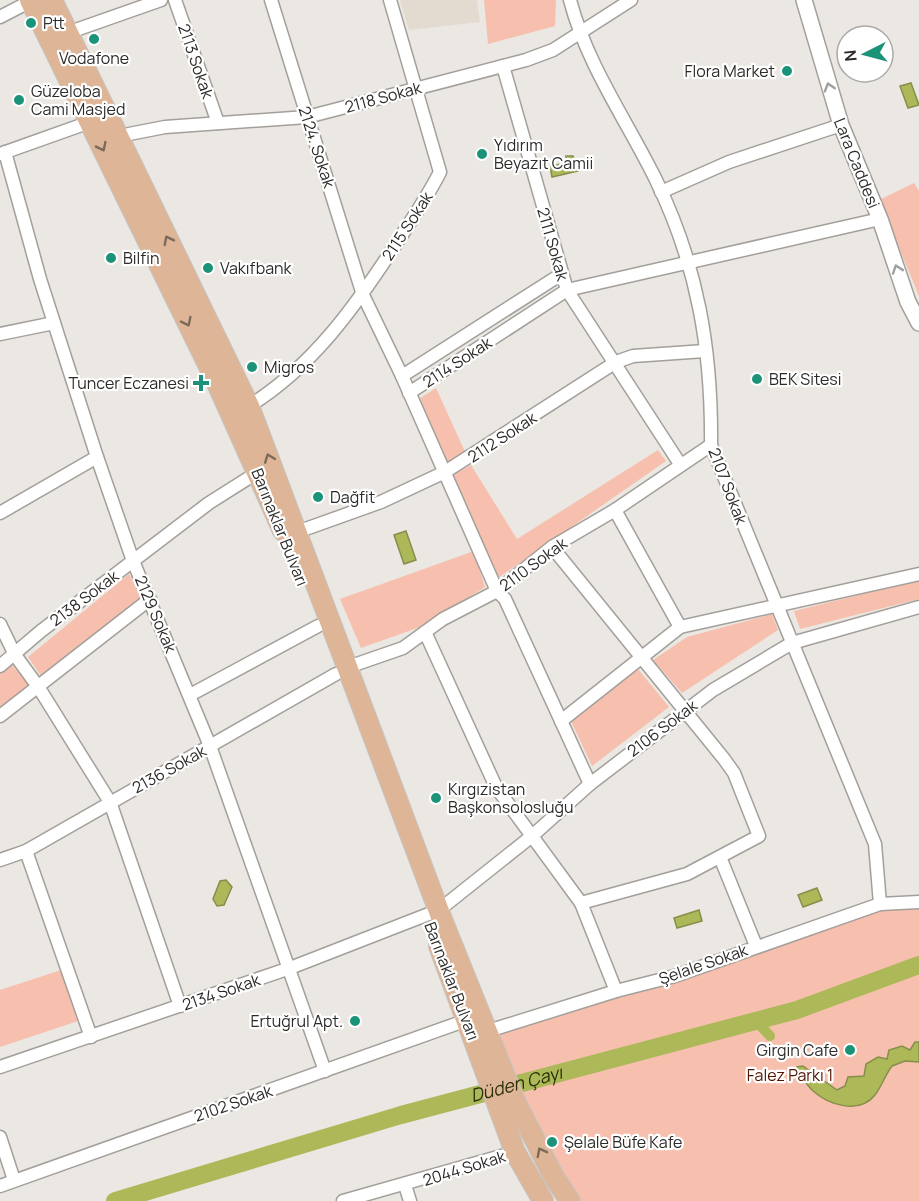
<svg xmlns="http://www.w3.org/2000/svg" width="919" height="1201" viewBox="0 0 919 1201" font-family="Manrope,sans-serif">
<rect width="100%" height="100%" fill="#ebe7e2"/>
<!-- built -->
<path fill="#e3dbd0" d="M400,0H477L480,22L409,30Z"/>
<!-- green -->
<g fill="#f7c0ae">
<path d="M484,0H556L555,26L488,44Z"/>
<path d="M914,183L919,191V296L879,200Z"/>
<path d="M436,388L466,454L447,464L419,399Z"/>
<path d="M658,450L666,461L498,578L453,475L471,465L517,539Z"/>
<path d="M474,551L485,587L423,626L361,648L340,599Z"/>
<path d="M129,574L142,600L41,676L28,657Z"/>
<path d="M919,580V599L800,629L794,611Z"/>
<path d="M772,614L778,630L682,693L653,660L687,637Z"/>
<path d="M11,664L30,685L0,707V672Z"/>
<path d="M638,669L669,707L592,766L570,719Z"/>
<path d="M885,909H919V1201H581C544,1149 521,1092 498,1032L688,978Z"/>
<path d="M61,970L78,1021L0,1047V990Z"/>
</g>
<!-- water -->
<g fill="#adb959" stroke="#868e4b" stroke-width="1.5">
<path d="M911,83L919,105L908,108L900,86Z"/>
<path d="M566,156H573L578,171L552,177L550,167L567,162Z"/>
<path d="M406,531L416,560L404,564L394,535Z"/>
<path d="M226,880L232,887L224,905L217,906L213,899L220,881Z"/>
<path d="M817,888L822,900L803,907L798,895Z"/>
<path d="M699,910L702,921L677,928L674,918Z"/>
<path d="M915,1042H919V1062L905,1061L892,1066C885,1075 882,1086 875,1095C859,1115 828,1105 812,1090C806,1084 802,1077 797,1071V1067L803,1066L837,1090L845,1086L848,1077L864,1076L866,1064L878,1057L887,1059L889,1050L902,1046L910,1050Z"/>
</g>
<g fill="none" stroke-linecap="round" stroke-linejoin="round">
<!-- canal -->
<path stroke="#adb959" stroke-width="10" d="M756,1021L770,1036"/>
<!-- river -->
<path stroke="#adb959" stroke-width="18" id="s1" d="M115,1201L401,1115L797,1010L919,965"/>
<!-- minor casing -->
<g stroke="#a39f9a" stroke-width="15">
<g id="minor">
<path d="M175,0L218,123"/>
<path d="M271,0L363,295L402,376L560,275"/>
<path d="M570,0C587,65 627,121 656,180C698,266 712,351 711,445L875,844L880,904"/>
<path d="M0,17L31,1"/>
<path d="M67,33L161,0"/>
<path d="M503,66L567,290L680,464"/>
<path d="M118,140L129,134L165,127L307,117L526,60L553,50L631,0"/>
<path d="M5,152L40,279L97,457L133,561L210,746L325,1071"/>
<path d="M0,154L90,122"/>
<path d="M661,192L729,162L841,125"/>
<path d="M0,334L54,323"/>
<path d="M402,376L497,591L505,599L590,784"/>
<path d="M409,393L567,290L880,219"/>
<path d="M249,406C312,367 354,308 394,247C410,222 427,198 440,172L390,0"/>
<path d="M615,510L680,627"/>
<path d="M0,513L97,457"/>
<path d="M297,532L381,502L445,472L616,362L633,356L705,351"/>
<path d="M552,547L724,759L734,773L759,836L687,874L581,903L616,991"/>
<path d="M0,624L15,655L39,688L110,802L180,1006"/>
<path d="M425,632L496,787L581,903"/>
<path d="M0,666L41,631L209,503L258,472"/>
<path d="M348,667L403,648L443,619L497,591L552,547L615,510L711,445"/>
<path d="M190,695L318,626"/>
<path d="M0,716L150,599"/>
<path d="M561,721L680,627L919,574"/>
<path d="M26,851L91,1037"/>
<path d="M720,857L756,946"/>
<path d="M0,860L26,851L336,674"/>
<path d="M488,1031L616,991L675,976L880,904L919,902"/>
<path d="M0,1067L290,968L439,910L532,836L590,784L713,690L792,643L919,607"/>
<path d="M0,1137L14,1180"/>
<path d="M405,1185L410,1201"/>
<path d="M0,1186L467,1020"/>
<path d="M343,1201L515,1152"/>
</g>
</g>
<!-- tertiary casing -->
<g stroke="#a39f9a" stroke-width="18">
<path id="tertiary" d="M804,0L841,125L880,219L908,302L919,323"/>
</g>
<!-- primary casing -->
<g stroke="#c4c4c3" stroke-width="22">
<g id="primary">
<path d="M30,0L216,381L283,531"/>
<path d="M52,0L249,406L443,922L515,1101L554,1177L570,1201"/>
<path d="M439,946L515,1152L543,1201"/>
</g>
</g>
<!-- minor -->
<use href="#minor" stroke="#fff" stroke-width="12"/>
<!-- tertiary -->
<use href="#tertiary" stroke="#fff" stroke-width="15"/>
<!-- primary -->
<use href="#primary" stroke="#deb697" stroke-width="20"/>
</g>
<!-- one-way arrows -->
<defs><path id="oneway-chevron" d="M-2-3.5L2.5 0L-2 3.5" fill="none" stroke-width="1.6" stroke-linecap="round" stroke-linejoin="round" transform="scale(1.5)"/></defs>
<g stroke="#a0a09f">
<use href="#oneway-chevron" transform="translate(829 87) rotate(-107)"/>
<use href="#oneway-chevron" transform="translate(897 269) rotate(-109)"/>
</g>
<g stroke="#7c6a5a">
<use href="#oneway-chevron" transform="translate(102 147) rotate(64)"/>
<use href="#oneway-chevron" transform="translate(168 240) rotate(-117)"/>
<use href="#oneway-chevron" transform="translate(187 322) rotate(64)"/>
<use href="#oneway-chevron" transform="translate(269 458) rotate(-111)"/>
<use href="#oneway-chevron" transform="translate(541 1152) rotate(-118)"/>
</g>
<!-- markers -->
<g fill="#1b9379" stroke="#fff" stroke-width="2">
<circle cx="31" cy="23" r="6"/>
<circle cx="94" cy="39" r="6"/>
<circle cx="787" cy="71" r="6"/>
<circle cx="19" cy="100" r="6"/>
<circle cx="482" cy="154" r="6"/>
<circle cx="111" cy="258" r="6"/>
<circle cx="208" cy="268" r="6"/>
<circle cx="252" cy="367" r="6"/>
<circle cx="757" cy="379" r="6"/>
<path d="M198 374h6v6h6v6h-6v6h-6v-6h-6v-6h6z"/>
<circle cx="318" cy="497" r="6"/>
<circle cx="436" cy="798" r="6"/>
<circle cx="355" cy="1021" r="6"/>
<circle cx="850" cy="1050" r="6"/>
<circle cx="552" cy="1142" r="6"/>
</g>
<g text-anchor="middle" stroke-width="4.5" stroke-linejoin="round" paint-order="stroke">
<!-- poi labels -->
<g font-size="16" fill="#2c2b29" stroke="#fff" text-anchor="start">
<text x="43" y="29">Ptt</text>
<text x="94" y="64" text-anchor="middle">Vodafone</text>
<text x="775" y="77" text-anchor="end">Flora Market</text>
<text x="31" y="97">Güzeloba<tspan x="31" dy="18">Cami Masjed</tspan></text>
<text x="494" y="151">Yıdırım<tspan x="494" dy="18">Beyazıt Camii</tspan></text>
<text x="123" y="264">Bilfin</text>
<text x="220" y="274">Vakıfbank</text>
<text x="264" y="373">Migros</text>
<text x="769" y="385">BEK Sitesi</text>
<text x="189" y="389" text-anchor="end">Tuncer Eczanesi</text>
<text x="330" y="503">Dağfit</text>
<text x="448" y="795">Kırgızistan<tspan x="448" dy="18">Başkonsolosluğu</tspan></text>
<text x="343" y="1027" text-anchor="end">Ertuğrul Apt.</text>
<text x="838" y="1056" text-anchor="end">Girgin Cafe</text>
<text x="564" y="1148">Şelale Büfe Kafe</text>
</g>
<!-- street labels -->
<g font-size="16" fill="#2c2b29" stroke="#fff">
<text transform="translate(196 61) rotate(71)" y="6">2113 Sokak</text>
<text transform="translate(383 97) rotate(-15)" y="6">2118 Sokak</text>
<text transform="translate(317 147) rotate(72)" y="6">2124. Sokak</text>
<text transform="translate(857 163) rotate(68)" y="6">Lara Caddesi</text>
<text transform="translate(407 226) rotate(-57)" y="6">2115 Sokak</text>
<text transform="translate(553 244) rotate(74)" y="6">2111 Sokak</text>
<text transform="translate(457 362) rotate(-33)" y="6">2114 Sokak</text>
<text transform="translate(502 437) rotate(-33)" y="6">2112 Sokak</text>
<text transform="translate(728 486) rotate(69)" y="6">2107 Sokak</text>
<text transform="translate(280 527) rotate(68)" y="6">Barınaklar Bulvarı</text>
<text transform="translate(533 564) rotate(-36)" y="6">2110 Sokak</text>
<text transform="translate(84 598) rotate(-37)" y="6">2138 Sokak</text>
<text transform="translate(156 614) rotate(67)" y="6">2129 Sokak</text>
<text transform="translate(662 728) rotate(-37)" y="6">2106 Sokak</text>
<text transform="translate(169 769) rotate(-29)" y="6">2136 Sokak</text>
<text transform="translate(703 964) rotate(-19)" y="6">Şelale Sokak</text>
<text transform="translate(452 981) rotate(69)" y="6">Barınaklar Bulvarı</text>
<text transform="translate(221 992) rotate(-19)" y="6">2134 Sokak</text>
<text transform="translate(233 1103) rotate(-19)" y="6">2102 Sokak</text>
<text transform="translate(464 1168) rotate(-17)" y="6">2044 Sokak</text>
</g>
<!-- park labels -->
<g font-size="16" fill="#4f1602" stroke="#fff">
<text x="790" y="1081">Falez Parkı 1</text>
</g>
<!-- water labels -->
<g font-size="18" font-style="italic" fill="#2a2f05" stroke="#fff">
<text dy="6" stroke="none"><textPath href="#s1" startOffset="418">Düden Çayı</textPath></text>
</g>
</g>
<!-- north arrow -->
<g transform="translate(865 54) rotate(264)"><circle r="28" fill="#ffffff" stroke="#abaaa9" stroke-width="1.5"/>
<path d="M0-4.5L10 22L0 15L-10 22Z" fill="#1b9379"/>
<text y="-9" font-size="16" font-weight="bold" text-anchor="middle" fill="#2c2b29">N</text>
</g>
</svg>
